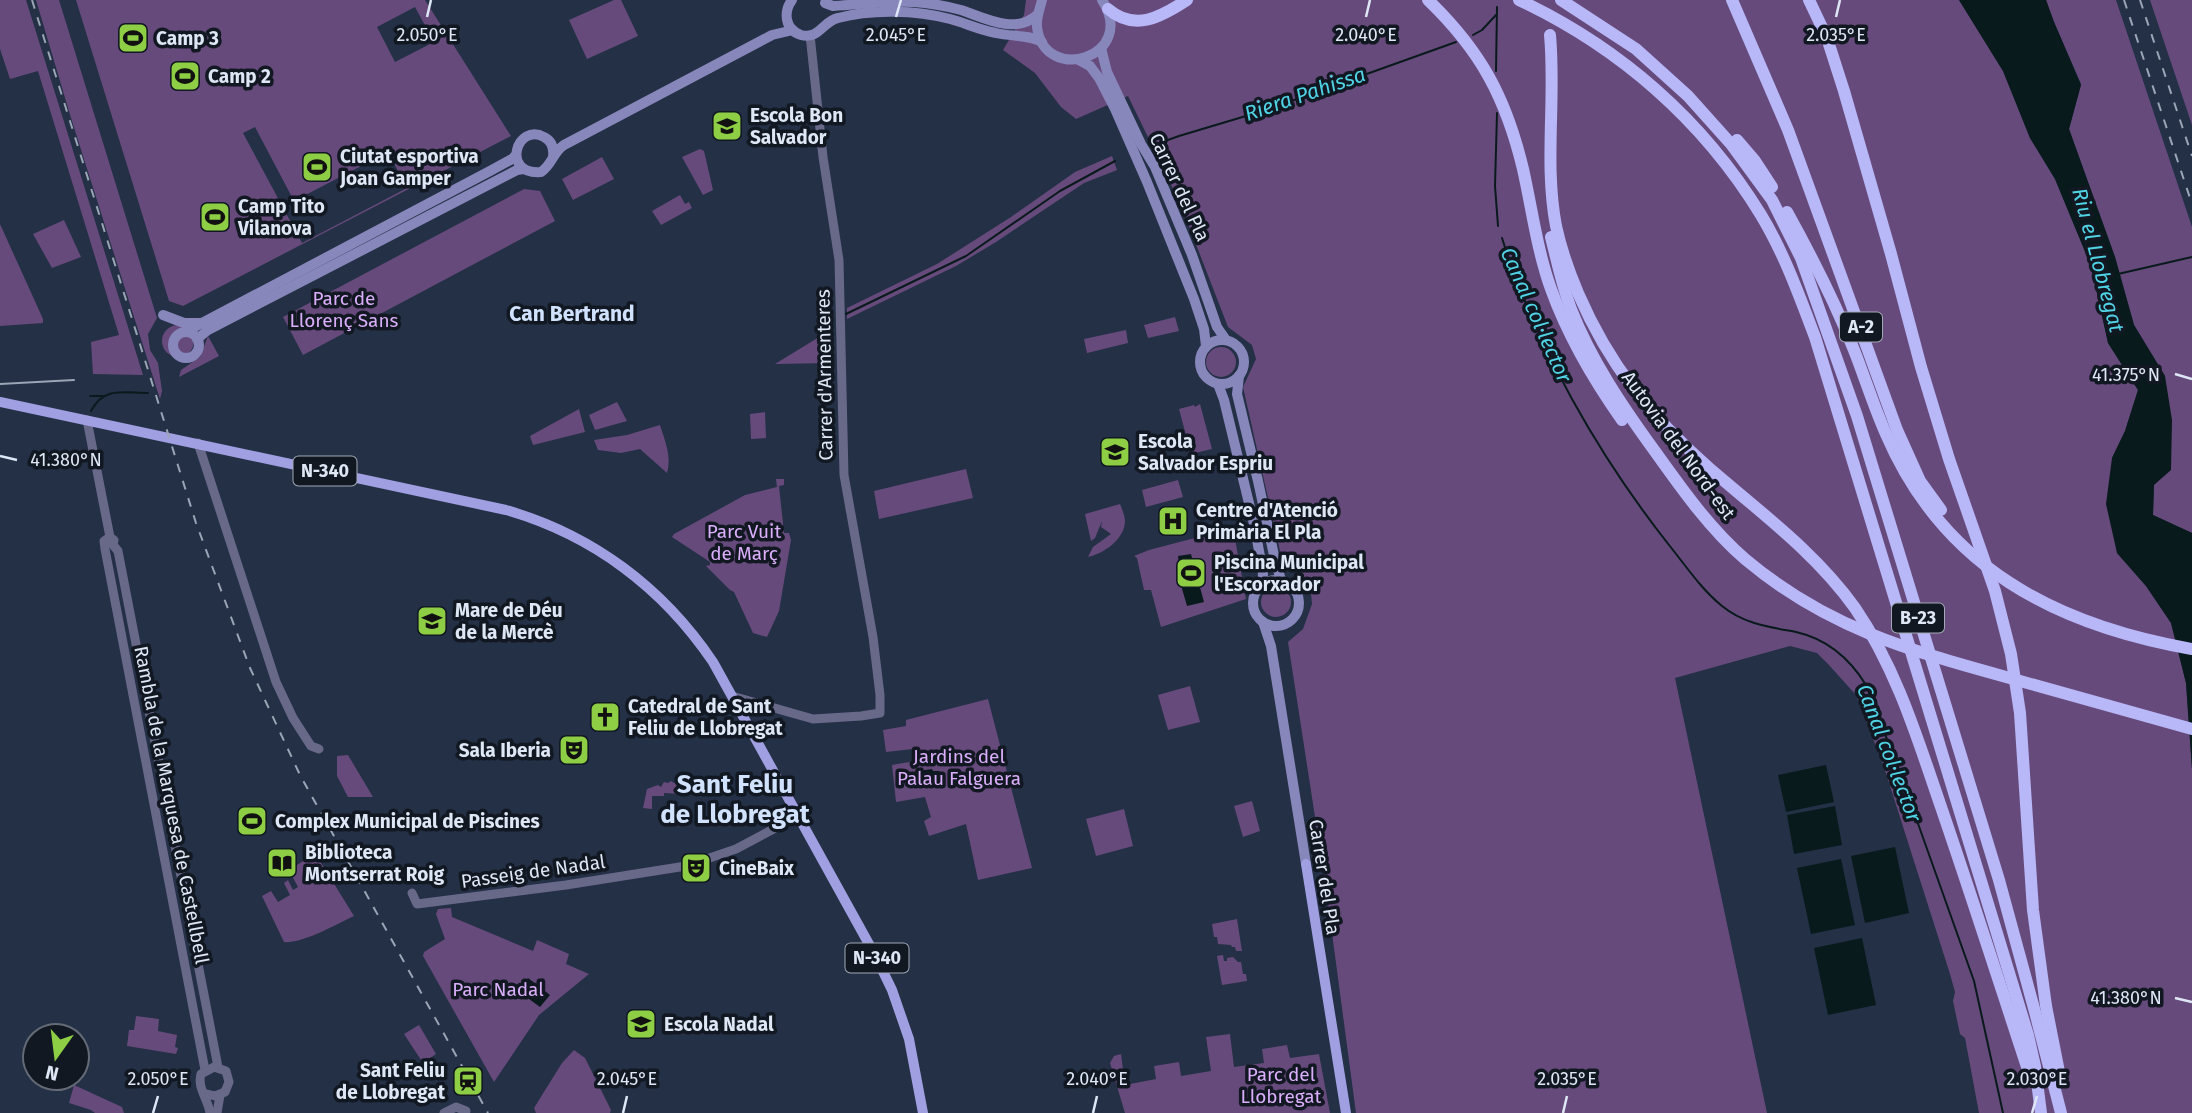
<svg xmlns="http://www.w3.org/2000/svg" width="2192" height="1113" viewBox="0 0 2192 1113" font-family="'Fira Sans',sans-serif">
<rect width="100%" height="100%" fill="#233045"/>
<!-- green -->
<g fill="#674a7c" fill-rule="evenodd">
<path d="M0,0H26L143,375L93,374L91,342L119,335L38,71L10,79L0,49Z"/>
<path d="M36,0H59L157,318L148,334L150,350L158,363L162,391L160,399L71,118Z"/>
<path d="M76,0H425L511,136L183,306L169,301ZM415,7L434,42L395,62L377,27ZM255,127L294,201L388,152L407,188L302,243L243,133Z"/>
<path d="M614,0H621L638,36L587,59L569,20Z"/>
<path d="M1026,0H1959L2003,71L2030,138L2055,179L2091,266L2108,343L2138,390L2125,431L2112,458L2117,553L2146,586L2171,623L2186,683L2192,769V1113H1979L1965,1038L1960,1034L1953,1001L1955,992L1950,974L1883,764L1856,695L1828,664L1817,653L1790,646L1675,678L1767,1113H1356L1326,888L1288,642L1303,629L1312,604L1311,593L1303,574L1280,551L1243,387L1256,359L1252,345L1228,327L1180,203L1128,96L1076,119L1061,107L1035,73L1003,50L1024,15Z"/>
<path d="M2046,0H2116L2192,227V533L2153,515L2154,485L2165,376L2134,325L2115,257L2069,129L2081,84L2054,22Z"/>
<path d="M2150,0H2192V125Z"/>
<path d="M700,149L704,151L713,190L703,195L682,157Z"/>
<path d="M1112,156L1117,170L1084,183L996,242L956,266L847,319V308L937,264L1011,217L1075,172Z"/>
<path d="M602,157L614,179L573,200L562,179Z"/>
<path d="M524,189L540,191L555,221L303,355L283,317Z"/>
<path d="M680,195L685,204L689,202L692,208L661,225L652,211Z"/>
<path d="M64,220L81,257L52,268L33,234Z"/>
<path d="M0,224L43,319V323L0,326Z"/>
<path d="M1175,317L1179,331L1148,338L1144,325Z"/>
<circle cx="178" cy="341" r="16"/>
<path d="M1126,330L1128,343L1087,353L1084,339Z"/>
<path d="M829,331L830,363L775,364Z"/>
<path d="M208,336L219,356L179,377L181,370L200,357Z"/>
<circle cx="1221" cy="362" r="15"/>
<path d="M617,402L627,421L595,430L589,415Z"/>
<path d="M1200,404L1212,449L1191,454L1179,409L1194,405L1195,407Z"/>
<path d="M579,409L585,432L533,445L530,436Z"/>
<path d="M765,412L766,438L751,439L750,414Z"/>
<path d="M660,425C665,441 672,457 667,473L640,449L621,453L598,450L594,440L627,435Z"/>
<path d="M966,469L973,498L879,519L874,491Z"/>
<path d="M776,479H784V485L779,486L784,533H789L791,540L779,611L767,637L753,633L734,592L730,590L706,566L710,565V562L672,537L674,534L745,495L777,487Z"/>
<path d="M1178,480L1183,497L1146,507L1142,490Z"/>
<path d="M1120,504C1122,509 1125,516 1125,521C1125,539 1103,554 1088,557L1093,547L1111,534L1101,527L1102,521L1095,538L1091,541L1085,514Z"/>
<path d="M1233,528L1246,599L1161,627L1151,590H1144L1137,558L1134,556L1149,550Z"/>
<circle cx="1276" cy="602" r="15"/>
<path d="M1190,686L1200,722L1168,730L1158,695Z"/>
<path d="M988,699L1032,868L978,880L966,824L929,836L924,821L931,817L925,797L896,802L892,765L915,761L913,749L886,752L883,730L906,726V720Z"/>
<path d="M348,755L373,797H348L337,776V756Z"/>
<path d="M671,781L674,783L679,781L684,786L683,794L664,793V796H652V809L643,808L647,789L658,785L661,787L664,782L668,783Z"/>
<path d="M1252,801L1260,831L1243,837L1234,806Z"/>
<path d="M1124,809L1133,846L1096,856L1086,819Z"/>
<path d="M310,845L354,916C337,924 302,944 284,942L262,896L271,891L278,902L290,895L284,883L288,880L293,890L298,887L289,870L308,858L303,848Z"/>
<path d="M451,908L452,917L533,951L537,940L569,954L566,964L589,974L539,1015L494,1082L423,956L424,952L445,939L436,914L438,909Z"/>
<path d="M1237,919L1242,951H1236L1235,947H1232L1231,945L1218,944L1217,937H1214L1212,924Z"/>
<path d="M1223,955L1224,961H1227V958L1233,957L1238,962H1241L1243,974H1246L1247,981L1222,985L1217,956Z"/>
<path d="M136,1016L159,1019L158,1031L177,1035L175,1047L178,1048L176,1054L127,1046L129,1030H134Z"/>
<path d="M419,1025L436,1054L423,1063L404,1034Z"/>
<path d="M1230,1034L1234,1067L1264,1063L1262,1049L1287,1045L1290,1058L1319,1054L1330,1113H1125L1110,1063L1114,1056L1121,1054L1125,1085L1156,1079L1154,1066L1179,1062L1181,1076L1211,1071L1206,1037Z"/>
<path d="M574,1050L585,1058L611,1110L610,1113H536L534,1108L562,1063Z"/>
<path d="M74,1085L122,1107L124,1113H95L91,1110L69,1103Z"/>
</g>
<!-- water -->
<g fill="#091a1c">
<path d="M1959,0H2046L2054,22L2081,85L2069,129L2115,257L2134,325L2165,376L2172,420L2171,470L2154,485L2153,515L2192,533V769L2186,683L2171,623L2146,586L2117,553L2106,504L2112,458L2125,431L2138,390L2108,343L2091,266L2055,179L2030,138L2003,71Z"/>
<path d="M1191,554L1204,602L1187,606L1176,568L1179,565L1178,556Z"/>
<path d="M1826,765L1834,802L1786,812L1778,775Z"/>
<path d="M932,769L933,771H939L942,775L940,779L935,781V783L914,787L913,784L908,785L902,781L907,775H912V772Z"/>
<path d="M1835,806L1842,845L1794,854L1787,815Z"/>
<path d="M1895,847L1909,913L1865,923L1851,856Z"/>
<path d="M1841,859L1855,925L1811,934L1797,868Z"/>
<path d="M1862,938L1876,1005L1828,1015L1814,948Z"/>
<path d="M528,978L550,995L540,1007L518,991Z"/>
</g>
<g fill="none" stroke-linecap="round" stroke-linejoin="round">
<!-- stream -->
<g stroke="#091a1c" stroke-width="2">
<path d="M1473,35L1482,30L1496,15"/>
<path d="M1496,71L1497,7"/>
<path d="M1497,113L1495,186L1498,226"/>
<path d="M1154,145L1179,136L1266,110L1456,42"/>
<path d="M1502,238C1537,348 1598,455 1669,545C1686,566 1701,589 1722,606C1744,624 1769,627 1796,632C1827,639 1850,659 1866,685L1900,773L1974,981L2003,1113"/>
<path d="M2118,274L2192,257"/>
<path d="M846,314L966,256L1060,191L1115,161"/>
<path d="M90,396H103"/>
<path d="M91,411C104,386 124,393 148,393"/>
</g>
<!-- tertiary -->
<g stroke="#686889" stroke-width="9">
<path d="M87,420L110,537L114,540L113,545L118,551L218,1067"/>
<path d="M198,443L276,682L293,718L311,746L319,749"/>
<path d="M110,537L104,541L105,549L205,1070"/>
<path d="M732,696L813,719L861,716L880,713V695L873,637L844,475L839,260L823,157L810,35"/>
<path d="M412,893L417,904L566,885L686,866L736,849L798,816"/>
<path d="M203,1093L215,1096L225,1092L229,1082L226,1071L214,1067L201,1074C197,1088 208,1099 210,1113"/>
<path d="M217,1113L220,1095"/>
<path d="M444,1113L456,1107L466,1111L465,1113"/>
</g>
<!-- secondary -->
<g stroke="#8887bb" stroke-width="10">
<path d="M792,0C783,12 785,30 801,35C819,40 823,21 838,18C871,9 916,10 950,19C965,23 980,30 996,33C1012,37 1028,34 1042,42"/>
<path d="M1042,0C1040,9 1036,17 1037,27C1044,86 1139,57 1102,0"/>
<path d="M825,3L833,6C859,5 887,0 913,2C929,3 946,6 961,10C985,18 1015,35 1037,15"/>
<path d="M1101,48L1107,72L1141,144L1155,167L1192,255L1217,327L1226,340"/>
<path d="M1079,60L1090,66L1099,78L1115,109L1147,182L1194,299L1204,329L1206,346"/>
<path d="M553,157C554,149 552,141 544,137C517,122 500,175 541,172C552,165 553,152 564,145L772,35L793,30"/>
<path d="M163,315L184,323H200"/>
<path d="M185,332L490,171L512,159L516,155"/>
<circle cx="186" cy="345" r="13"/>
<path d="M197,339L208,330L517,170L524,169"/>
<circle cx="1222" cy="362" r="22"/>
<path d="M1239,376L1237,394L1258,481L1275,560L1281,580"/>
<path d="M1218,384L1224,400L1255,528L1263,574L1262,584"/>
<circle cx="1276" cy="603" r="23"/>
<path d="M1263,622L1271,646L1306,864"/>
</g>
<!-- primary -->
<g stroke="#a09fe2" stroke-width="10">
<path d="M0,402L506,510C593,535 663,588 713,662L875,955L892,990L909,1039L923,1113"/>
<path d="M1306,864L1346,1113"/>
</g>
<!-- motorway -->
<g stroke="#b8b7f7" stroke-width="12">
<path d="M1428,0C1481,51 1506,98 1523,169C1532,209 1537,250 1551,289C1568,336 1593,379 1622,420"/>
<path d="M1519,0C1619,47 1703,120 1761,215C1784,253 1799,295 1815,337L2028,1035L2035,1066L2041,1113"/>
<path d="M1561,0L1636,49L1688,96L1731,144L1772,200L1801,258L1857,416L1999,880L2035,1012L2061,1113"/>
<path d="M1732,0L1788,130L1897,430L1920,481L1941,510"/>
<path d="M1809,0L1827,38L1844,91L1891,254L1921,367L1949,459L1995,591L2011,654L2020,713L2033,910L2046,1006L2061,1082"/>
<path d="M1108,9C1135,32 1161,17 1187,0"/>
<path d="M1550,35C1556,99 1544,163 1556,226C1561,249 1569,272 1578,293C1609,365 1651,417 1709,468C1760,512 1816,553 1855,608C1896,668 1917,737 1940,804C1971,894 2000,985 2030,1076"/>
<path d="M1737,140L1755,161L1772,187"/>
<path d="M1787,212C1812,257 1835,302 1854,350C1865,378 1874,407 1886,434C1943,567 2055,625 2192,649"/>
<path d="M1551,237C1557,261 1562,285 1571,309C1591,360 1622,406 1654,450C1681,488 1710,529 1745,559C1828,629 1912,651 2013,679C2073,696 2133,712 2192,729"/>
</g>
<!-- tram -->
<path stroke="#9aa5b5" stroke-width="2" d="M0,384L74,380"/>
<!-- rail -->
<g stroke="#9aa5b5" stroke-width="2" stroke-dasharray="9 9" stroke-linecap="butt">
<path d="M32,0L196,523L250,668L300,775L488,1113"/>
<path d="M2124,0L2192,204"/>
<path d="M2140,0L2192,156"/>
</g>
</g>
<!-- ticks -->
<path fill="none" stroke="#dee7f5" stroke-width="2.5" d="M427,17L431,0M896,17L901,0M1366,17L1370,0M1836,17L1840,0M2175,374L2192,379M0,456L17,460M2175,998L2192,1002M153,1113L158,1096M623,1113L627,1096M1093,1113L1097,1096M1563,1113L1567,1096M2032,1113L2037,1096"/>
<!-- icons -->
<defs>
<g id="stadium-square" transform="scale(1.575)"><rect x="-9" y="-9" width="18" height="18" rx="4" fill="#8dce44" stroke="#121822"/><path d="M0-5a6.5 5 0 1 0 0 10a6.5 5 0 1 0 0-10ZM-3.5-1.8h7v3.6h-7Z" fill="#111"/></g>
<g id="school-square" transform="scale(1.575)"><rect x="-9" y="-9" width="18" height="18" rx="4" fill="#8dce44" stroke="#121822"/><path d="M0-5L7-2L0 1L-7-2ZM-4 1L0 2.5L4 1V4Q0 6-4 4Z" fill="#111"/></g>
<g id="hospital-square" transform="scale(1.575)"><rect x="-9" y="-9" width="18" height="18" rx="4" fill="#8dce44" stroke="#121822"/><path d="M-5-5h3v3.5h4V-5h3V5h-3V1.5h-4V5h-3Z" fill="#111"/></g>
<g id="church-square" transform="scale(1.575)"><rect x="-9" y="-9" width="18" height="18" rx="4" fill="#8dce44" stroke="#121822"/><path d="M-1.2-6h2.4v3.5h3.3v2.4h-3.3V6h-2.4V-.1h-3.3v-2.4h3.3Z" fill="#111"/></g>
<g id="theatre-square" transform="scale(1.575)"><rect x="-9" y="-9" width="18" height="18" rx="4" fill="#8dce44" stroke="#121822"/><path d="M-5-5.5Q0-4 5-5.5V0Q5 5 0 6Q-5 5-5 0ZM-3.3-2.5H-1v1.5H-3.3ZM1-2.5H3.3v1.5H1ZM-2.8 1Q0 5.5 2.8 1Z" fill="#111"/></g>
<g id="library-square" transform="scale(1.575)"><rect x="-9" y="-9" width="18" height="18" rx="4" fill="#8dce44" stroke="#121822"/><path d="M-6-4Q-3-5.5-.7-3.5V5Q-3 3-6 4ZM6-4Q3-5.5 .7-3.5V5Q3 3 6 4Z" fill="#111"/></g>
<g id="station-square" transform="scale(1.575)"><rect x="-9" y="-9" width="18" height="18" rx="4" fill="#8dce44" stroke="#121822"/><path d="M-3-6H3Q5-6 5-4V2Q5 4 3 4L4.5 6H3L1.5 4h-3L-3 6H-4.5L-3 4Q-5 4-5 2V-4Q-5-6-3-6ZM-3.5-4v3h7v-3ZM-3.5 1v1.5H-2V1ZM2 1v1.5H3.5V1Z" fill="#111"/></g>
</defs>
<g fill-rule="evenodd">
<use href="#stadium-square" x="133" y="38"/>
<use href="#stadium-square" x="185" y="76"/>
<use href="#school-square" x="727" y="126"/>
<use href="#stadium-square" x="317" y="167"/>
<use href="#stadium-square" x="215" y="217"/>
<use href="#school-square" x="1115" y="452"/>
<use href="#hospital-square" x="1173" y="521"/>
<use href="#stadium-square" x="1191" y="573"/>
<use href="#school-square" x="432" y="621"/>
<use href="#church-square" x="605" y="717"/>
<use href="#theatre-square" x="574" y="750"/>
<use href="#stadium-square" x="252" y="821"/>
<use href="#library-square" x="282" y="863"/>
<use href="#theatre-square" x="696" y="868"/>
<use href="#school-square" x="641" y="1024"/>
<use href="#station-square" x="468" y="1081"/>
</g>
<g text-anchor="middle" stroke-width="7" stroke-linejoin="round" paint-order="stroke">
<!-- shield labels -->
<g fill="#121822" stroke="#a1a9b6" stroke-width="2">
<rect x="1840" y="312.5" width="42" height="29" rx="5"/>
<rect x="293.5" y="456.5" width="63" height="29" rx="5"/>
<rect x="1892" y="603.5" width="52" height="29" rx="5"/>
<rect x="845.5" y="943.5" width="63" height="29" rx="5"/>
</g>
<g font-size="18" font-weight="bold" fill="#dee7f5">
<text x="1861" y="333">A-2</text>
<text x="325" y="477">N-340</text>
<text x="1918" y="624">B-23</text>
<text x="877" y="964">N-340</text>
</g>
<!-- poi labels -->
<g font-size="19" font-weight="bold" fill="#dee7f5" stroke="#121822" text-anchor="start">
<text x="156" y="45">Camp 3</text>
<text x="208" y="83">Camp 2</text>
<text x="750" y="122">Escola Bon<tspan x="750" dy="22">Salvador</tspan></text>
<text x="340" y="163">Ciutat esportiva<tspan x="340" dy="22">Joan Gamper</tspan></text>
<text x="238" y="213">Camp Tito<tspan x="238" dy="22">Vilanova</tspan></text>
<text x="1138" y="448">Escola<tspan x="1138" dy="22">Salvador Espriu</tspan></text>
<text x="1196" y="517">Centre d'Atenció<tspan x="1196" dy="22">Primària El Pla</tspan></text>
<text x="1214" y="569">Piscina Municipal<tspan x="1214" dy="22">l'Escorxador</tspan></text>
<text x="455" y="617">Mare de Déu<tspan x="455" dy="22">de la Mercè</tspan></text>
<text x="628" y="713">Catedral de Sant<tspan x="628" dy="22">Feliu de Llobregat</tspan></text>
<text x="551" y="757" text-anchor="end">Sala Iberia</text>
<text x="275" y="828">Complex Municipal de Piscines</text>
<text x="305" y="859">Biblioteca<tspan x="305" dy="22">Montserrat Roig</tspan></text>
<text x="719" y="875">CineBaix</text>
<text x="664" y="1031">Escola Nadal</text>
<text x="445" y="1077" text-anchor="end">Sant Feliu<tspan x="445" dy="22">de Llobregat</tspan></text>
</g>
<!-- street labels -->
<g font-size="19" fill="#dee7f5" stroke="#121822">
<text transform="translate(1180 187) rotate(65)" y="7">Carrer del Pla</text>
<text transform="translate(824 375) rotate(-91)" y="7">Carrer d'Armenteres</text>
<text transform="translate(1679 445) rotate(54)" y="7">Autovia del Nord-est</text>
<text transform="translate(172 805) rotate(79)" y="7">Rambla de la Marquesa de Castellbell</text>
<text transform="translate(533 871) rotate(-8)" y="7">Passeig de Nadal</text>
<text transform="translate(1325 877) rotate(81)" y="7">Carrer del Pla</text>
</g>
<!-- park labels -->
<g font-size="19" fill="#daaefa" stroke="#121822">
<text x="344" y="305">Parc de<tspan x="344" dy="22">Llorenç Sans</tspan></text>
<text x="744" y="538">Parc Vuit<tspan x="744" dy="22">de Març</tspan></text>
<text x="959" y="763">Jardins del<tspan x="959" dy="22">Palau Falguera</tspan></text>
<text x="498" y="996">Parc Nadal</text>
<text x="1281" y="1081">Parc del<tspan x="1281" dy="22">Llobregat</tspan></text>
</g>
<!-- water labels -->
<g font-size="21" font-style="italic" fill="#50d3e5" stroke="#121822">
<text transform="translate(1305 94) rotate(-19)" y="7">Riera Pahissa</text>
<text transform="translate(2098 260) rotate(75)" y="7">Riu el Llobregat</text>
<text transform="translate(1536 315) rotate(66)" y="7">Canal col·lector</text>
<text transform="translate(1889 753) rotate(69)" y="7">Canal col·lector</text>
</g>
<!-- neighbourhood labels -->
<g font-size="21" font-weight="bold" fill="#d0e2fe" stroke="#121822">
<text x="572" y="321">Can Bertrand</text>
</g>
<!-- district labels -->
<g font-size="26" font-weight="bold" fill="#d0e2fe" stroke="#121822">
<text x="735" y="793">Sant Feliu<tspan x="735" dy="30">de Llobregat</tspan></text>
</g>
</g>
<g font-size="18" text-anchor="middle" fill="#dee7f5" stroke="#121822" stroke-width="7" stroke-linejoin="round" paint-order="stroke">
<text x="427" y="41">2.050°E</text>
<text x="896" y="41">2.045°E</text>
<text x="1366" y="41">2.040°E</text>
<text x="1836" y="41">2.035°E</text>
<text x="2126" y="381">41.375°N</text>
<text x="66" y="466">41.380°N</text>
<text x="2126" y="1004">41.380°N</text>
<text x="158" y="1085">2.050°E</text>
<text x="627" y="1085">2.045°E</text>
<text x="1097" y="1085">2.040°E</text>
<text x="1567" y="1085">2.035°E</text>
<text x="2037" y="1085">2.030°E</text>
</g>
<!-- north arrow -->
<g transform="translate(56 1057) rotate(194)"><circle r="33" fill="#121822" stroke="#646b76" stroke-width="2"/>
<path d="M0-5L12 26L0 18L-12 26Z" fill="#8dce44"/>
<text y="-10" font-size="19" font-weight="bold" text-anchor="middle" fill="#dee7f5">N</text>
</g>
</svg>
